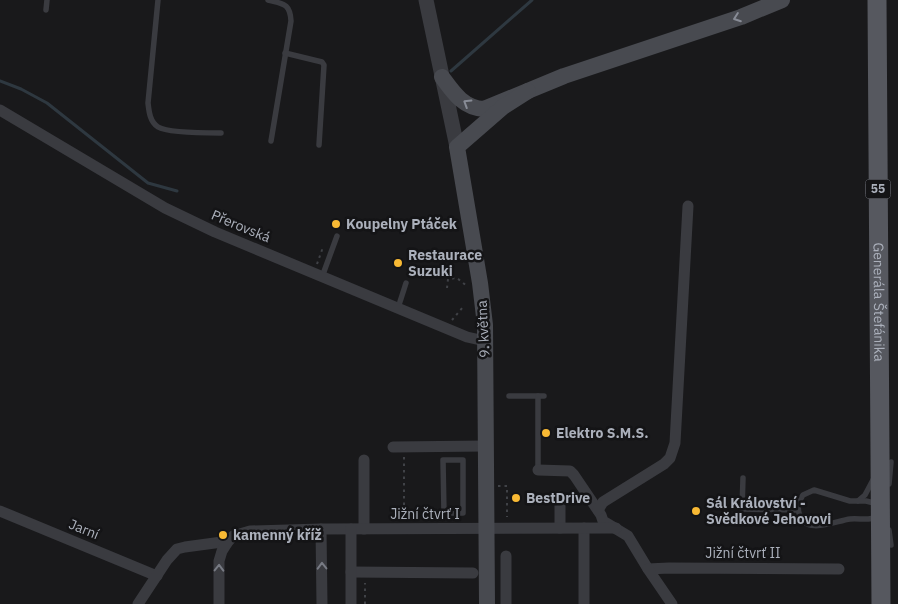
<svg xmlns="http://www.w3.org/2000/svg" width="898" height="604" viewBox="0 0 898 604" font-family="'IBM Plex Sans',sans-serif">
<rect width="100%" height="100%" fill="#19191b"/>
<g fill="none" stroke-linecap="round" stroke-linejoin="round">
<!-- stream -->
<g stroke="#2e3840" stroke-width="3">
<path d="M451,71L532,0"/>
<path d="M0,81L21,89L47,103L148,183L177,191"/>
</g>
<!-- path -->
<g stroke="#404247" stroke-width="2" stroke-dasharray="2.5 4" stroke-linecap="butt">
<path d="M317,264L322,250H325"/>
<path d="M447,288L448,279L457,278L468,287"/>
<path d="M452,320L463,307"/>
<path d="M404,457V518"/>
<path d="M498,486H507V517"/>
<path d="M365,604V583"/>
</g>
<!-- service -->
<g stroke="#3a3b40" stroke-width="5.5">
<path d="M158,0L148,103C149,112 150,122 158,127C168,133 208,133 221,133"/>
<path d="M268,0C283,4 290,3 291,21L271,141"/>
<path d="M46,10L47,0"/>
<path d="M285,53L322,62L324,65L319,145"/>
<path d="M322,277L337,236"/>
<path d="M398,308L406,283"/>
<path d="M509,396H544"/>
<path d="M443,460H463V513H444Z"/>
<path d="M538,470V396"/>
<path d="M743,478L742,509L798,510"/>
<path d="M889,484L891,462"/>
<path d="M858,501L865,495L874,478"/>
<path d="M877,517C869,521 859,518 850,519C835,521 805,536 799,513C797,506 799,501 803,495L814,490L850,501H866L878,504"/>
<path d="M889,530L891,545"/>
</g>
<!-- minor -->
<g stroke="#3a3b40" stroke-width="11">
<path d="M0,110L165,208L215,232L467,337L485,341"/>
<path d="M393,447L486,446"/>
<path d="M364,460V529"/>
<path d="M538,470L570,471L574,475L601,515L603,521L628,536L648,569L669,568L839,569"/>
<path d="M598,510L603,502L664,464L670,458L675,443L688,206"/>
<path d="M0,511L157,576"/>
<path d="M560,528V496"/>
<path d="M584,528V604"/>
<path d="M321,529L322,604"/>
<path d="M506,556V604"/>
<path d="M648,569L672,604"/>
<path d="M351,572L473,573"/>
<path d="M138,604L167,560L177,549L185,547L222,542L227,543"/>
<path d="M219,604V561L222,551L227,543L233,536L250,531L321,529L616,528"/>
<path d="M351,604V529"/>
</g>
<!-- tertiary -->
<path stroke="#3a3b40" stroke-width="15" d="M426,0L457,147"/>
<!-- secondary -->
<g stroke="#484a50" stroke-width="16">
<path d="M442,77C453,92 463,108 484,109L564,76L741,17L782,0"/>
<path d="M487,604L485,325L480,283L457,147L503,107L528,91"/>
</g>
<!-- primary -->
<path stroke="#56585f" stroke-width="19" id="s1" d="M877,0L881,604"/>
</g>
<!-- one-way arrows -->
<defs><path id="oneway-chevron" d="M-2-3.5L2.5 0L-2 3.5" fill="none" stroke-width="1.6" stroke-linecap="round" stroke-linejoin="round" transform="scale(1.25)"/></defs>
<g stroke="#888c96">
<use href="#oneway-chevron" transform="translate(737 18) rotate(160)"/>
<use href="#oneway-chevron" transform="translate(467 103) rotate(-148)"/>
</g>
<g stroke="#787b84">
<use href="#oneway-chevron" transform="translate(322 566) rotate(-91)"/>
<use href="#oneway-chevron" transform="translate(219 568) rotate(-89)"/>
</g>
<!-- markers -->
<g fill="#f8b934" stroke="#141416" stroke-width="2">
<circle cx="336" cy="224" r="5"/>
<circle cx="398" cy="263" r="5"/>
<circle cx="546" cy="433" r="5"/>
<circle cx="516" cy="498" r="5"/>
<circle cx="696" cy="511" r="5"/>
<circle cx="223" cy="535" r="5"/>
</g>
<g text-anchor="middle" stroke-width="5" stroke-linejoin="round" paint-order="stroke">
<!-- shield labels -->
<rect fill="#141416" stroke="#7e818a" stroke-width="1" x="865.5" y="179.5" width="25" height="19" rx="4"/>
<g font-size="12" font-weight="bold" fill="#abb0bb">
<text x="878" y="193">55</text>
</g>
<!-- poi labels -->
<g font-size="14" font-weight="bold" fill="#abb0bb" stroke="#141416" text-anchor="start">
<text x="346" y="229">Koupelny Ptáček</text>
<text x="408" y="260">Restaurace<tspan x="408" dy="16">Suzuki</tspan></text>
<text x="556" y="438">Elektro S.M.S.</text>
<text x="526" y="503">BestDrive</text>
<text x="706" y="508">Sál Království -<tspan x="706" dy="16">Svědkové Jehovovi</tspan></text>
<text x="233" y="540">kamenný kříž</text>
</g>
<!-- street labels -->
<g font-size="14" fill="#abb0bb" stroke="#141416">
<text transform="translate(241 226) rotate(23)" y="5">Přerovská</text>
<text dy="5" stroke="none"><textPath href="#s1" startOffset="302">Generála Štefánika</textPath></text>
<text transform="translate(483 329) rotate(-93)" y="5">9. května</text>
<text x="425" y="519">Jižní čtvrť I</text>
<text transform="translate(84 529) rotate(22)" y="5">Jarní</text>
<text x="743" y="558">Jižní čtvrť II</text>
</g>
</g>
</svg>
